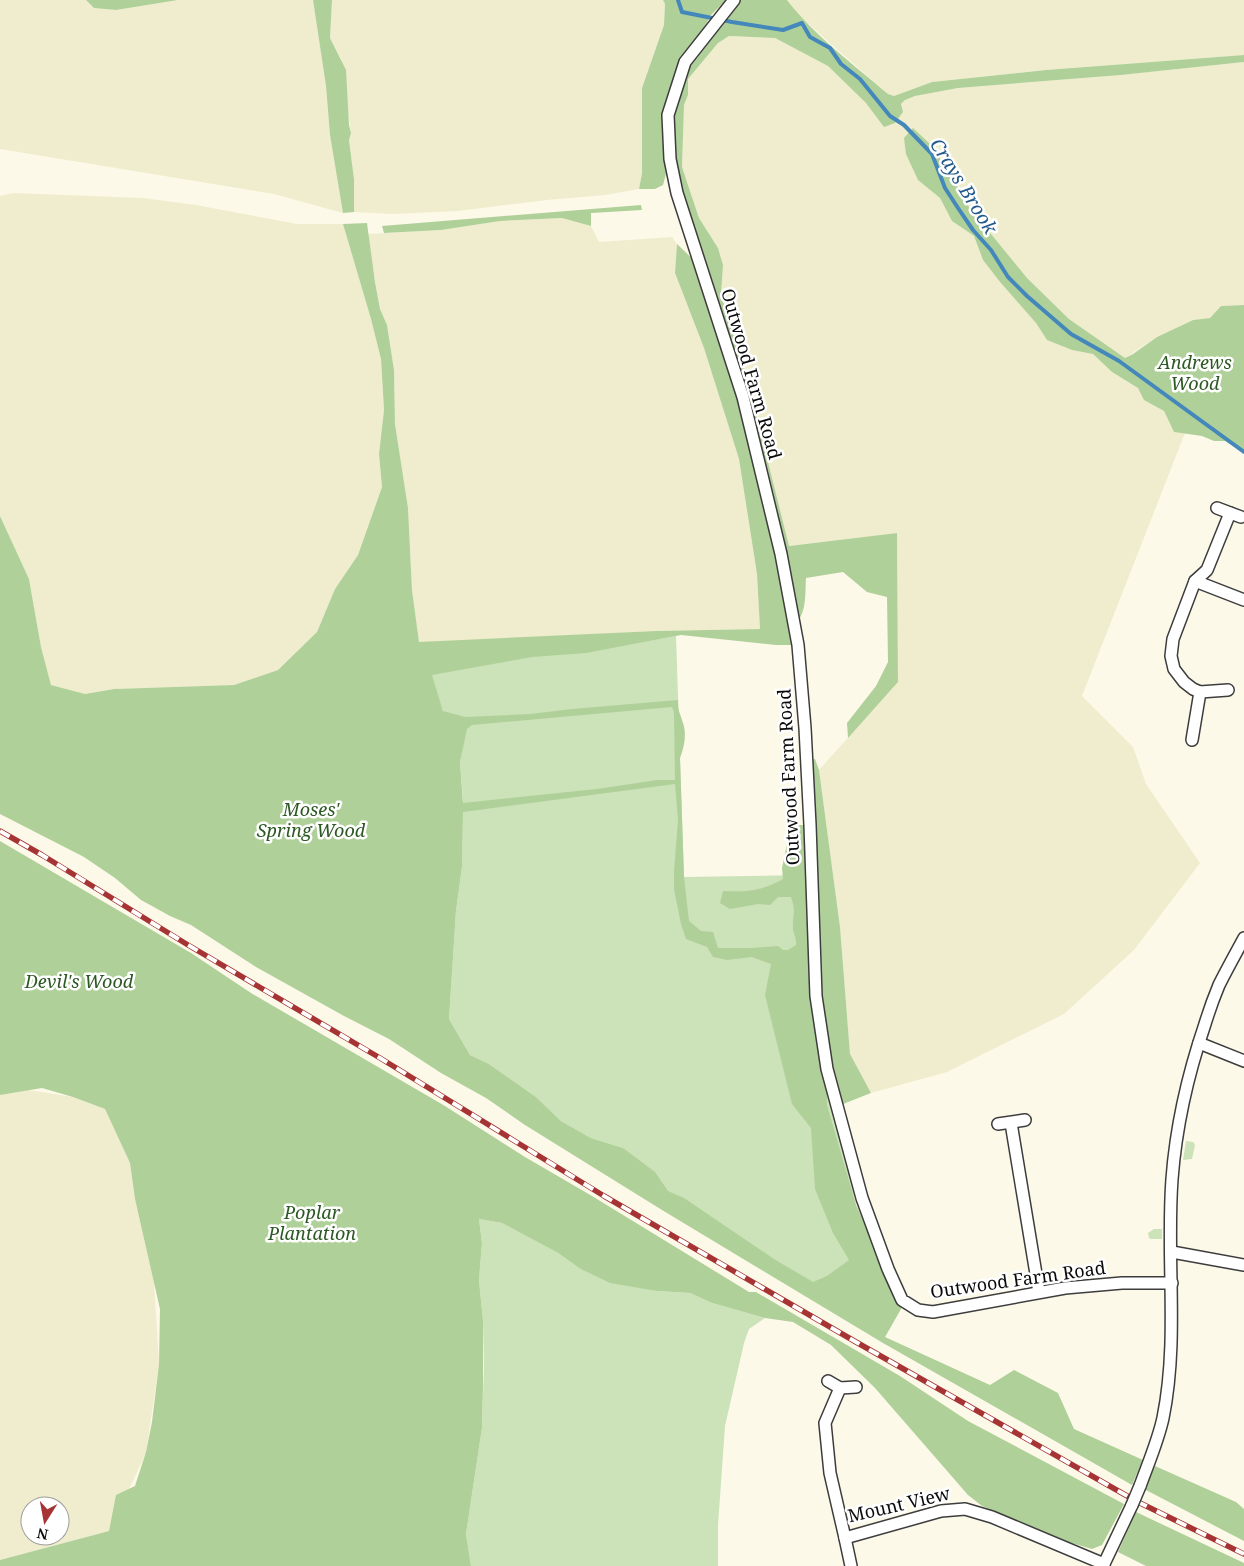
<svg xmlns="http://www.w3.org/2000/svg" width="1244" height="1566" viewBox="0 0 1244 1566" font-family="'Noto Serif',serif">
<rect width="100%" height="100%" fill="#fcf9e9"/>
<!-- farmland -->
<g fill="#efedcd" fill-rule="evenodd">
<path d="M0,0H86L94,8L116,10L178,0H313L326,86L330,135L343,213L274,194L0,149Z"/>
<path d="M332,0H663L665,4L664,25L642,88V173L639,189L605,195L547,200L458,211L392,214L354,212V179L349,140L351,133L341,59L330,38Z"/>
<path d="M787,0H1244V55L1046,70L932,82L894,96L888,94L832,45L799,15Z"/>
<path d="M729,36L775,38L828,66L866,103L903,112L901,104L905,100L915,96L958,88L1121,75L1244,62V305L1221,306L1210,318L1192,320L1157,337L1125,358L1069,319L1027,278L969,207L945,166L919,180L940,198L952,221L974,236L983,260L1000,282L1036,323L1047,340L1072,350L1093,354L1112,372L1138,388L1145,400L1164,411L1174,432L1185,433L1082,696L1133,747L1146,784L1200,863L1134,950L1064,1014L947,1072L871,1093L850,1055L840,927L819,770L898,682L897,533L789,546L742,358L721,295L723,266L718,248L699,218L682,167L684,105L688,95V79L718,43Z"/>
<path d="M13,193L143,198L196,205L297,224H343L371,319L381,359L384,410L379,454L382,487L358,555L335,589L317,632L278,670L234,685L114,689L85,694L51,685L41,647L29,579L0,516V196Z"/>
<path d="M562,218L591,226L599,242L672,237L677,244L675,273L704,348L739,459L757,574L760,629L656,631L419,643L412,590L408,508L395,424L394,370L387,325L380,309L367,234L441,230L500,221Z"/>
<path d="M28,1090L73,1097L105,1109L130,1163L135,1199L154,1282L159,1364L146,1453L109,1531L0,1560V1095ZM30,1506H60V1536H30Z"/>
</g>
<!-- green -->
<g fill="#cce2b8">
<path d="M676,636L684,877L812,875L835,1102L856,1205L902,1307L885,1337L651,1194L623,1148L591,1138L561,1121L536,1097L489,1064L470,1055L449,1019L456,911L462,867L463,799L460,762L466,729L443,711L427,663L598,650Z"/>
<path d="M1186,1141L1193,1142L1195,1145L1192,1159L1183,1160Z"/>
<path d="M479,1219L502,1223L558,1253L579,1268L657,1291L690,1293L712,1303L765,1318L749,1329L744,1343L725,1426L718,1525V1566H471L466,1534L482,1428L484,1366L483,1321L479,1280L482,1243Z"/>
<path d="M1154,1229H1162V1239H1151L1149,1238L1148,1233Z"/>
</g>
<!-- forest -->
<g fill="#b0d099" fill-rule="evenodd">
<path d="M86,0H178L116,10L94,8Z"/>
<path d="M313,0H332L330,38L346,70L349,125L351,133L349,140L354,179V212L343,213L330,135L326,86Z"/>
<path d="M663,0H726L711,15L685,62L668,115L670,159L663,185L655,189H639L642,173V88L664,25L665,4Z"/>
<path d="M735,0H787C815,36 853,64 888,94L894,96L932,82L1046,70L1244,55V62L1121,75L958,88L915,96L905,100L901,104L903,112L895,123L884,127L866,103L828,66L775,38L729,36L718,43L688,79V95L684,105L682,167L699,218L718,248L723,265L721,295L742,358L789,546L897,533L898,682L848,738L847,723L876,686L888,662L887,597L867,592L843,572L806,578C805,595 807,612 795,625L798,645H776L681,635L586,653L532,657L432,675L443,711L465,717L530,714L572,709L678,700C678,713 680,712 683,723C687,734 684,748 680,758L684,877L689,921L701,931L713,932L718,948H752L778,946L783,950H788L796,945C797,937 792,932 793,925C793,911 796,912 791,897H778L770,905L758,904L730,909L720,903L723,891C748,892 761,891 783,879L782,868L791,825H810L815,950L827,1069V1105L856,1205L902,1307L885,1337L990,1385L1014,1370L1058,1393L1074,1429L1143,1460L1132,1485L883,1343L662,1210L525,1125L486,1098L441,1073L389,1039L344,1016L256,967L191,925L170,916L141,900L115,878L84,857L0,814V516L29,579L41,647L51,685L85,694L114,689L234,685L278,670L317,632L335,589L358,555L382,487L379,454L384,410L381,359L371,319L343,224L367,223L375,282L380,309L387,325L394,370L395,424L408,508L412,590L419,642L656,631L760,629L757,574L739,459L704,348L675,273L677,244L700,266L672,173L669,115L687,63ZM672,707L674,712L675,780H657L597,789L463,803L460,762L467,729L472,725ZM675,784L678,820L674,872V889L681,924L686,939L707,947L713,957L727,960L752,957L771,964L765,995L792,1104L811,1128L815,1189L833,1233L849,1260L827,1276L813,1282L774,1259L684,1198L668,1191L655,1172L623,1148L591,1138L561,1121L536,1097L489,1064L470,1055L449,1019L456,911L462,867L463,812Z"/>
<path d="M913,128L931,145L953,178L969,207L1027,278L1069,319L1125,358L1133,354L1157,337L1193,320L1210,318L1221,306L1244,305V452L1225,441H1214L1202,436L1174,432L1164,411L1144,400L1138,388L1112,372L1093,354L1072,350L1047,340L1036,323L1000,282L983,260L974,236L952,221L940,198L918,180L906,154L904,138Z"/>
<path d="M641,205L642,210L591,213V226L562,218L500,221L441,230L384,233L382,226Z"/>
<path d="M815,759L819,770L840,927L850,1054L871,1093L838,1106L818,996L810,760Z"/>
<path d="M0,841L191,953L251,993L445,1106L525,1157L592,1196L749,1292H756L900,1376L968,1421L1124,1504L1102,1545L1092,1549L1058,1539L982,1506L968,1495L875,1388L831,1345L793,1322L765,1318L712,1303L690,1293L657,1291L610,1283L579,1268L558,1253L502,1223L479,1219L482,1243L479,1280L483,1321V1388L482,1428L466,1534L471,1566H0V1560L109,1531L116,1495L135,1486L146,1452L152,1422L159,1364L160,1309L135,1199L130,1163L105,1109L73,1097L42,1088L0,1095Z"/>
<path d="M1155,1466L1236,1502L1244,1509V1541L1144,1489Z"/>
<path d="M1136,1512L1244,1563V1566H1146L1118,1552Z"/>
</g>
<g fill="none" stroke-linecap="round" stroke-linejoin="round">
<!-- stream -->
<path stroke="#48b" stroke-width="4" d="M678,0L682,12L732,22L783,30L802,23L810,37L830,48L841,64L860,79L890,116L904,125L932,154L945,188L958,208L973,230L991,250L1008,277L1027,296L1071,334L1119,361L1244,452"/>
<!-- minor casing -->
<g stroke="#3d3d3d" stroke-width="14">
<g id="minor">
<path d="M734,0L685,62L668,115L670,159L677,193L743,397L781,554L798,645L805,728L810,825L816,996L827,1069L862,1198L888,1269L902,1300L918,1310L933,1312L1065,1288L1122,1283H1172"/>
<path d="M1217,508L1241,517"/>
<path d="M1195,581L1244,600"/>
<path d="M1228,690L1200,692L1193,689L1184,682L1174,669L1171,656L1173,639L1195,581L1207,570L1230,513"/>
<path d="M1192,740L1200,692"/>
<path d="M1199,1043L1244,1061"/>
<path d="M1011,1123L1039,1292"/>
<path d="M998,1124L1025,1120"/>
<path d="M1172,1252L1244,1265"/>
<path d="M828,1381L840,1388L825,1423L830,1473L845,1538L941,1511L965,1509L992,1517L1104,1564"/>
<path d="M840,1388L856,1387"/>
<path d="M1140,1486C1148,1464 1158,1441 1163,1418C1179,1339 1166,1259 1172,1179C1176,1126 1188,1074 1205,1024C1209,1011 1214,997 1219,985C1227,969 1236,953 1244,938"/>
<path d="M845,1538L851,1566"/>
<path d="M1103,1566L1132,1505"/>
</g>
</g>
<!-- minor -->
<use href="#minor" stroke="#fff" stroke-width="11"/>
<!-- rail casing -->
<g stroke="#a73435" stroke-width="5.5">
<path id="rail" d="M0,831L42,855L188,945L380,1058L604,1196L856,1342L1136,1501L1244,1554"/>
</g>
<!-- rail -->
<use href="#rail" stroke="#fff" stroke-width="4" stroke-dasharray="11" stroke-linecap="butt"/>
<!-- minor-bridge casing -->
<g stroke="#3d3d3d" stroke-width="14" stroke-linecap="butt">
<path id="minor-bridge" d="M1132,1505L1140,1486"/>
</g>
<!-- minor-bridge -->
<use href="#minor-bridge" stroke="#fff" stroke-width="11"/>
</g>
<g text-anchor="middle" stroke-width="5" stroke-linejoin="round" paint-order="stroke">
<!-- park labels -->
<g font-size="18" font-style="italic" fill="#2c5823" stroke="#fff">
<text x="1195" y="369">Andrews<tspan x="1195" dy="21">Wood</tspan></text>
<text x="311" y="816">Moses'<tspan x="311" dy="21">Spring Wood</tspan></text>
<text x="79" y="988">Devil's Wood</text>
<text x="312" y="1219">Poplar<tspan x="312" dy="21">Plantation</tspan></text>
</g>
<!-- street labels -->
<g font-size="18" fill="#0a0a0a" stroke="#fff">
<text transform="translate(751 374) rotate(74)" y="6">Outwood Farm Road</text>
<text transform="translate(789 777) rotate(-93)" y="6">Outwood Farm Road</text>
<text transform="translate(1018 1280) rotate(-8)" y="6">Outwood Farm Road</text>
<text transform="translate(899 1505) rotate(-13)" y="6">Mount View</text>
</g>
<!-- water labels -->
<g font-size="19" font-style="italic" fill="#245a8b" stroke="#fff">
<text transform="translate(964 186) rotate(58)" y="7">Crays Brook</text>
</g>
</g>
<!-- north arrow -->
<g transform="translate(45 1521) rotate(191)"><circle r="24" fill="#ffffff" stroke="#9d9d9d"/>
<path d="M0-4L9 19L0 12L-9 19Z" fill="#a73435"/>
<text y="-8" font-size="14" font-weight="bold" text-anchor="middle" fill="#0a0a0a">N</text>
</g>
</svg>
